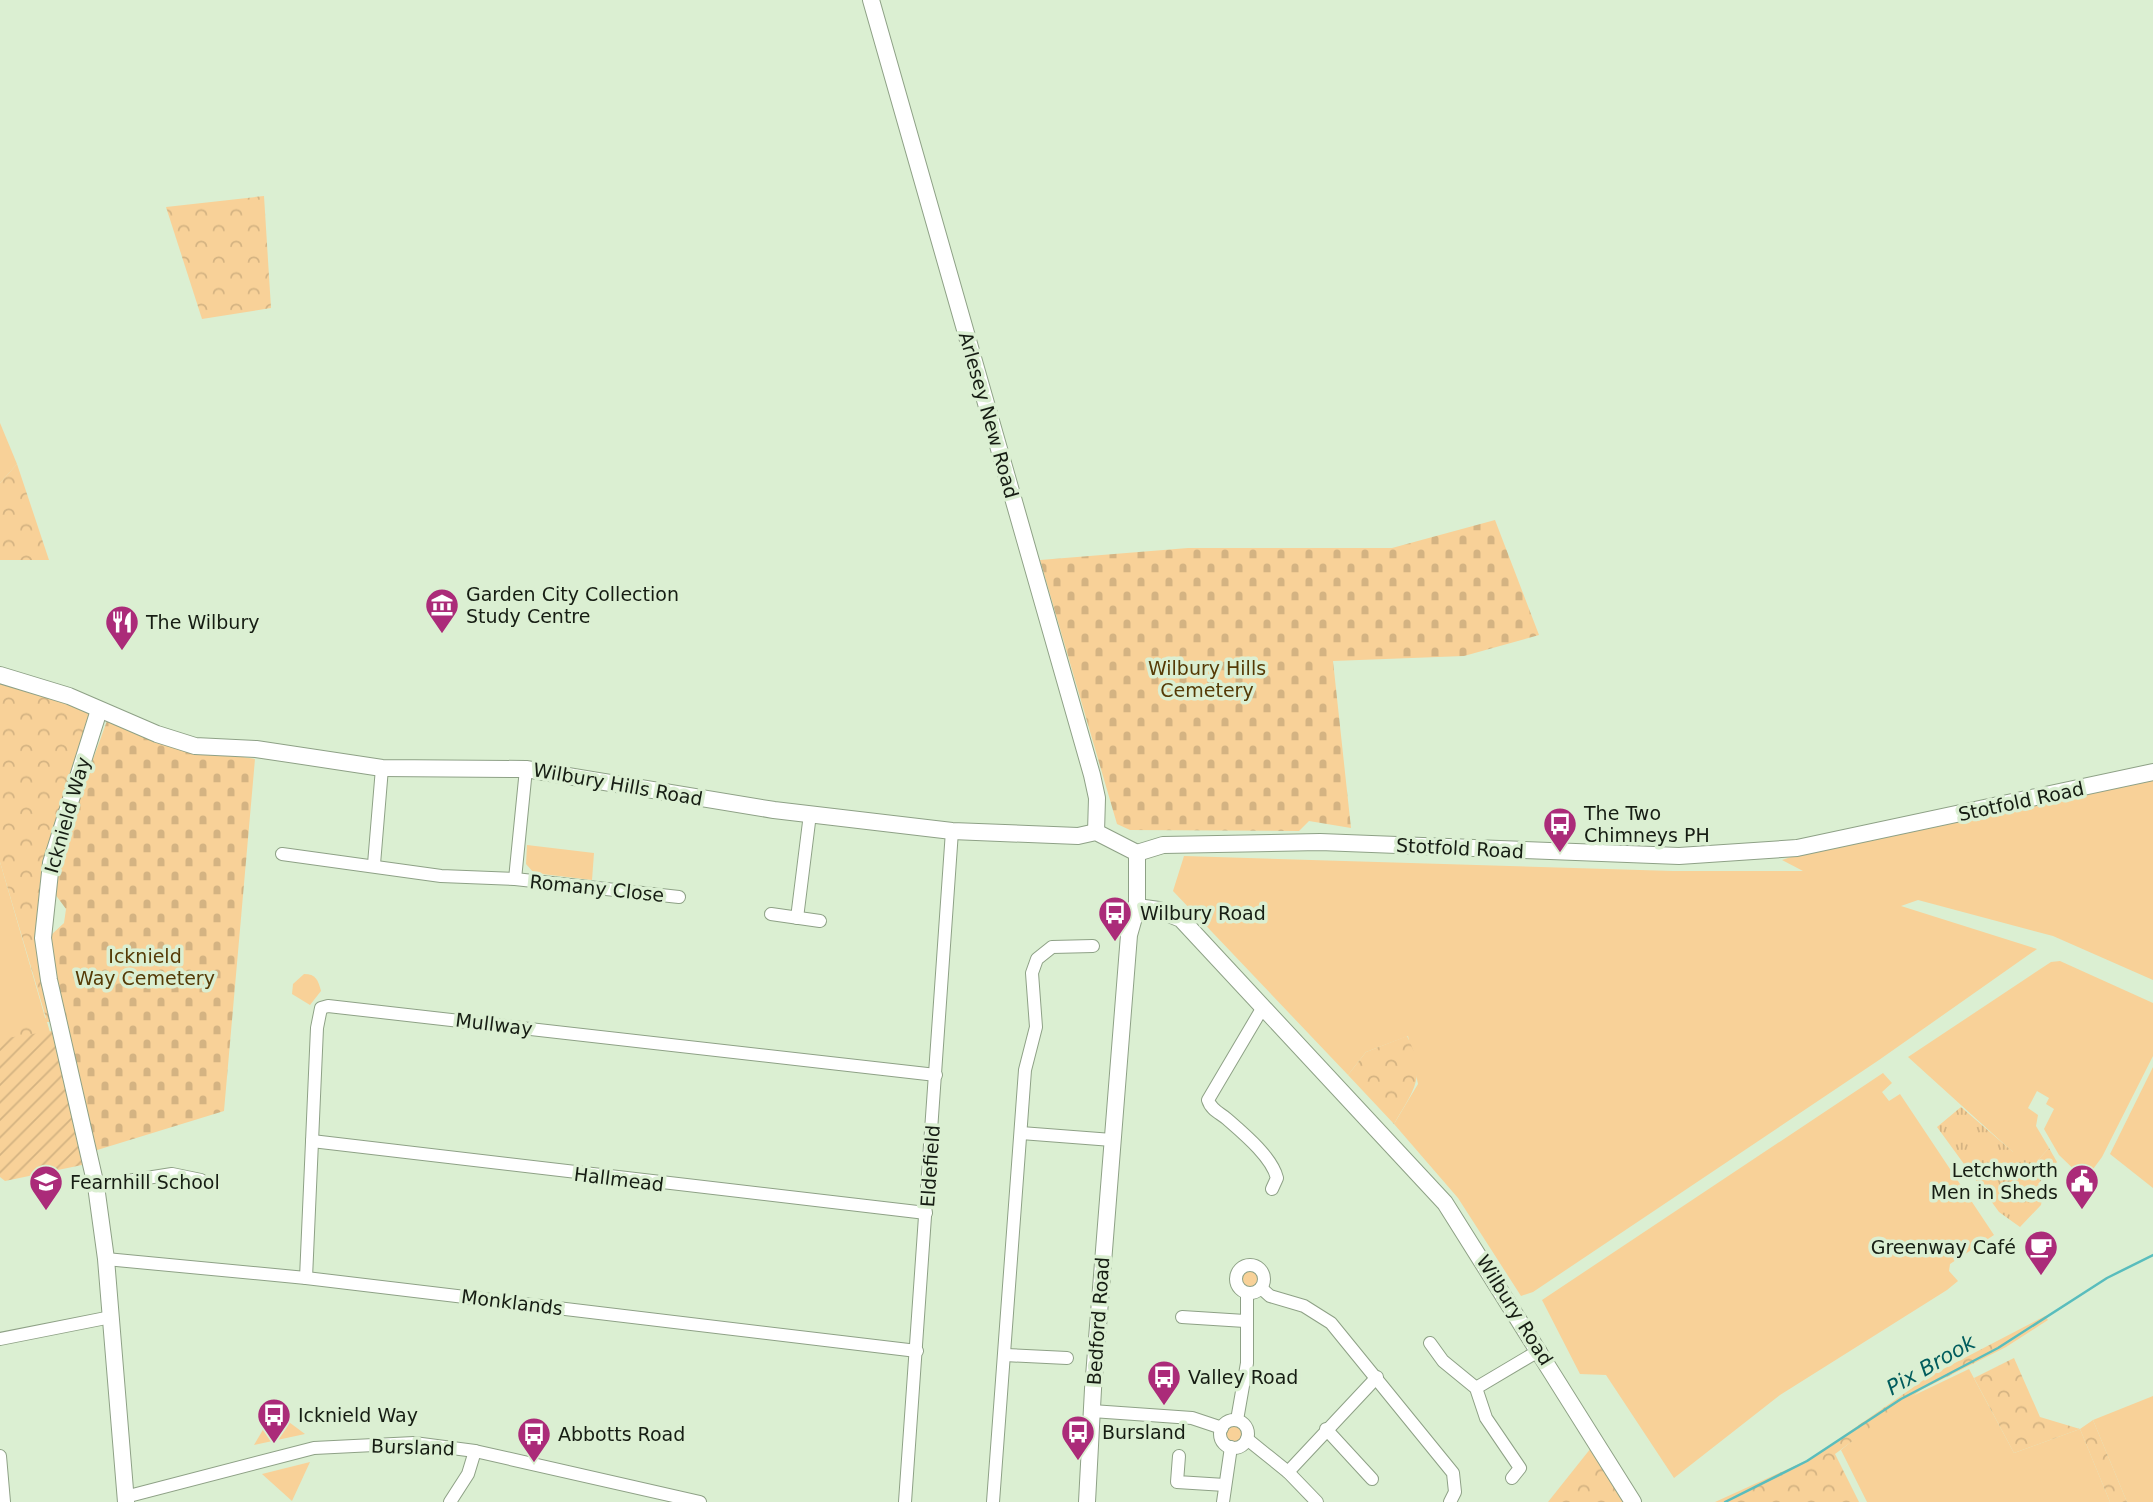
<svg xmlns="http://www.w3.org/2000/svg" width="2153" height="1502" viewBox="0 0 2153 1502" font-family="'DejaVu Sans',sans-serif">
<defs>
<pattern id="forest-crowns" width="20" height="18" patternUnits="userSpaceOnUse" patternTransform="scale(1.75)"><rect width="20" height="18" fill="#f8d198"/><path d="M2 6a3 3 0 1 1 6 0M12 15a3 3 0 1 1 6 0" fill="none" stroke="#d4b382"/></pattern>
<pattern id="cemetery-stones" width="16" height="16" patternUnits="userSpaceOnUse" patternTransform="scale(1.75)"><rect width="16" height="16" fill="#f8d198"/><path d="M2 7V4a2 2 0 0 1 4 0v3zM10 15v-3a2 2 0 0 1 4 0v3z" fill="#d4b382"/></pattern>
<pattern id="park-tufts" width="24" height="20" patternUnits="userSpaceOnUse" patternTransform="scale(1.75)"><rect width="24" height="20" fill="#f8d198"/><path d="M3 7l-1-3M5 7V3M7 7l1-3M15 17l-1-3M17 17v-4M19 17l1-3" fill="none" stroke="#d4b382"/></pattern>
<pattern id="garden-furrows" width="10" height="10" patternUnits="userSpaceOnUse" patternTransform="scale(1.75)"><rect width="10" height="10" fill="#f8d198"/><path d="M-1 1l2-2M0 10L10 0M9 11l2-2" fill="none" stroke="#d4b382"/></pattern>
</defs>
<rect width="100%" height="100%" fill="#dbefd2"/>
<!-- grass -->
<g fill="#f8d198">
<path d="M0,423L17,464L0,483Z"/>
<path d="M2153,779V980L2053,936L1918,900L1901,906L2037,949L1879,1060L1533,1292L1521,1296L1458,1198L1394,1124L1418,1084L1408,1036L1366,1052L1348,1075L1173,891L1184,856L1673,871H1803L1782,860L1809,851Z"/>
<path d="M527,845L594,853L592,880L534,873L526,864Z"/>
<path d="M0,862L49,1031L0,1039Z"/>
<path d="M2060,961L2153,1003V1056L2102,1157L2085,1180L2059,1155L2044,1129L2054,1109L2046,1104L2049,1098L2037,1091L2028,1108L2038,1115L2036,1126L2049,1148L2038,1160L2014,1153L1908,1057L2051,962Z"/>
<path d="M304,974C316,974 318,980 321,991L310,1005L292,994L293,984Z"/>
<path d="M2153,1067V1188L2110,1154Z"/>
<path d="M1883,1073L1892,1083L1882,1092L1889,1101L1900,1094L1994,1235L1950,1264L1949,1271L1958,1281L1947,1290L1780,1395L1674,1478L1606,1375L1580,1374L1542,1300Z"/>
<circle cx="1251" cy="1278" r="11"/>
<path d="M1969,1369L2014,1453L2080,1429L2110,1502H1867L1841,1450L1900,1402Z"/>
<path d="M2153,1396V1502H2127L2093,1420Z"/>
<path d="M274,1411L305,1434L254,1445Z"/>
<circle cx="1234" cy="1434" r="9"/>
<path d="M1591,1448L1628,1502H1548Z"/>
<path d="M310,1462L292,1501L262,1474Z"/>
</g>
<!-- forest -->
<g fill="url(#forest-crowns)">
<path d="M264,196L271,308L202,319L166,207Z"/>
<path d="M17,464L49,560H0V483Z"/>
<path d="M0,682L96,712L42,915L57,1022H47L52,1039L0,1047V1030L46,1018L0,862Z"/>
<path d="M1407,1036C1427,1076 1415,1088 1394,1124L1348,1075L1366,1052Z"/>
<path d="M2045,1316L2048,1320L2006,1347L1921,1390L1835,1454L1859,1502H1715L1810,1459L1928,1377Z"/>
<path d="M2014,1358L2040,1417L2080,1429L2093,1420L2127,1502H2110L2080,1429L2014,1453L1974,1378Z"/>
<path d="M1597,1452L1628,1502H1555Z"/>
</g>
<!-- cemetery -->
<g fill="url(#cemetery-stones)">
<path d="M1495,520L1539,635L1464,656L1333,661L1351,828L1309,821L1299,831L1130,830L1117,824L1040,560L1188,548H1392Z"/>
<path d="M108,718L196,749L255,759L224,1111L94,1151L54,979L51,935L64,923L66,909L55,894C62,833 88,775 108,718Z"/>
</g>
<!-- park -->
<path fill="url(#park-tufts)" d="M1961,1107L2013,1152L2026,1150L2038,1160L2049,1148L2057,1162L2038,1184L2044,1190L2041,1205L2020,1227L1999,1212L1937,1127Z"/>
<!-- garden -->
<path fill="url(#garden-furrows)" d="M59,1030L86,1152L82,1165L5,1181L0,1177V1039Z"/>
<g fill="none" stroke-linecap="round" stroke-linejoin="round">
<!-- stream -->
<path stroke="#59bdbd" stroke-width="2.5" d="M1725,1502L1807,1461L1901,1399L1998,1348L2107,1278L2153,1255"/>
<!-- street casing -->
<g stroke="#8ea186" stroke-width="14">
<g id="street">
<path d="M282,854L441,876L515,879L679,897"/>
<path d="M374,864L382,768"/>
<path d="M515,879L526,769"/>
<path d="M771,914L820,921"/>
<path d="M797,918L810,814"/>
<path d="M1263,1007L1208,1100C1211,1110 1220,1113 1227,1119C1243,1133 1272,1157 1277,1178L1272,1189"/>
<path d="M1021,1133L1112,1140"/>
<path d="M312,1141L926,1213"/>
<path d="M96,1186L172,1174L201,1180"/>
<path d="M106,1259L306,1278L917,1351"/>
<circle cx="1250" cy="1279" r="14"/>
<path d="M306,1278L317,1028L321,1008L328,1006L936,1075"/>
<path d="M1261,1288L1270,1296L1304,1306L1331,1323L1453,1473L1455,1492L1450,1502"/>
<path d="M1182,1317L1245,1321"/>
<path d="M0,1339L111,1317"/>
<path d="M1430,1343L1443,1361L1476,1388L1486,1418L1520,1468L1512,1478"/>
<path d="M1005,1355L1067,1358"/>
<path d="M1476,1388L1540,1350"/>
<path d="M1092,1411L1192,1418L1222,1428"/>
<path d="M1237,1420L1247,1363V1293"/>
<circle cx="1234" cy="1434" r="14"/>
<path d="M1326,1429L1372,1479"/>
<path d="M1247,1439L1288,1472L1317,1502"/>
<path d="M0,1456L4,1502"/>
<path d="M1179,1456L1177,1482L1225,1485"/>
<path d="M1288,1472L1377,1377"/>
<path d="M125,1497L314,1448L414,1443L475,1451L700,1502"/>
<path d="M450,1502L468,1474L475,1451"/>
<path d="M905,1502L952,831"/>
<path d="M993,1502L1025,1070L1036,1027L1032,973L1037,959L1052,947L1093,946"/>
<path d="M1223,1502L1231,1447"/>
</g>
</g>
<!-- secondary casing -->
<g stroke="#8ea186" stroke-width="18">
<g id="secondary">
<path d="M871,0L1092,775L1097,798L1096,832"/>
<path d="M0,675L69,696L157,734L195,746L256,749L382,768L526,769L774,810L952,831L1078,836L1096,832L1137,853"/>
<path d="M99,710L51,863L43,938L49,980L96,1186L106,1259L126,1502"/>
<path d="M1137,853L1163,845L1320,842L1679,856L1797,848L2153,772"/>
<path d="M1137,907L1159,910L1181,919L1445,1203L1633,1502"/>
<path d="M1087,1502L1093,1389L1129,935L1137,907V853"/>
</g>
</g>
<!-- street -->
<use href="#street" stroke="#fff" stroke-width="12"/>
<!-- secondary -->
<use href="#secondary" stroke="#fff" stroke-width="16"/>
</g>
<!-- icons -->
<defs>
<g id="museum-pin" transform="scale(1.75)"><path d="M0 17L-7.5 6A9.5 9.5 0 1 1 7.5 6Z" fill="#ab2b79" stroke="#dbefd2"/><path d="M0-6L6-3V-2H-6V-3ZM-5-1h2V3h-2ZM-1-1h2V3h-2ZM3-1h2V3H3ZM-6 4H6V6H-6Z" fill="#fff"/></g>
<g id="restaurant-pin" transform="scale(1.75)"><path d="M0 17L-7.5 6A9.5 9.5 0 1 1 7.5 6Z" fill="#ab2b79" stroke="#dbefd2"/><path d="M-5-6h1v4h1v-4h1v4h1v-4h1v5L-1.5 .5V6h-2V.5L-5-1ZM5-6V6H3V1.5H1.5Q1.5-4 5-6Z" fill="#fff"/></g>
<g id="bus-pin" transform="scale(1.75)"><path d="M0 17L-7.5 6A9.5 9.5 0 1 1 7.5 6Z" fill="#ab2b79" stroke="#dbefd2"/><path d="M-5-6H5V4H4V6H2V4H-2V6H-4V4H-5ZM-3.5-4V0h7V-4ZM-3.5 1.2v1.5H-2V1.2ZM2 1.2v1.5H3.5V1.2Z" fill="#fff"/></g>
<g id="civic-pin" transform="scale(1.75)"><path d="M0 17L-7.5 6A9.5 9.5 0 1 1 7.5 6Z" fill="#ab2b79" stroke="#dbefd2"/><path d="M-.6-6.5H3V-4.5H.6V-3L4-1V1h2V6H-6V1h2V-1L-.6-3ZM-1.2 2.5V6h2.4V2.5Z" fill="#fff"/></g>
<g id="school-pin" transform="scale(1.75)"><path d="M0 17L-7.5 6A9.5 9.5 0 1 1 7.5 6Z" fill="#ab2b79" stroke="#dbefd2"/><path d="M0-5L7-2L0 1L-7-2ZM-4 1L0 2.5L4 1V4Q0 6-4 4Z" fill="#fff"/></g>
<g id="cafe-pin" transform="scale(1.75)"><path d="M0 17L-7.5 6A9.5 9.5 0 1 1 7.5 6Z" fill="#ab2b79" stroke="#dbefd2"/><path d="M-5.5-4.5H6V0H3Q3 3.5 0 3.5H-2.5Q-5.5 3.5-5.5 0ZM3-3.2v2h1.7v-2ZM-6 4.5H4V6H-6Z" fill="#fff"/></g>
</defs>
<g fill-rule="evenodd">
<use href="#museum-pin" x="442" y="605"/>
<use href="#restaurant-pin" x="122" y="622"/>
<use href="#bus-pin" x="1560" y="824"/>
<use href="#bus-pin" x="1115" y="913"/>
<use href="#civic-pin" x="2082" y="1181"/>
<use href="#school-pin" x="46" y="1182"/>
<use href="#cafe-pin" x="2041" y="1247"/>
<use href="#bus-pin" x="1164" y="1377"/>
<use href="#bus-pin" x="274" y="1415"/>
<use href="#bus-pin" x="1078" y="1432"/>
<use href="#bus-pin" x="534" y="1434"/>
</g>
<g text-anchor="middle" stroke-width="7" stroke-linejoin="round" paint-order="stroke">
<!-- street labels -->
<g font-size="19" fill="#161d13" stroke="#dbefd2">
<text transform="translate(989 415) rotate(74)" y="7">Arlesey New Road</text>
<text transform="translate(618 784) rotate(10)" y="7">Wilbury Hills Road</text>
<text transform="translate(2021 801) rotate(-12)" y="7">Stotfold Road</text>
<text transform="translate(67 815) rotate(-74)" y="7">Icknield Way</text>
<text transform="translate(1460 848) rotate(3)" y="7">Stotfold Road</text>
<text transform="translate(597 888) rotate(6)" y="7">Romany Close</text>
<text transform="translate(494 1024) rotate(7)" y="7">Mullway</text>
<text transform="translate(930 1166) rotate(-86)" y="7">Eldefield</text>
<text transform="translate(619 1179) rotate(7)" y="7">Hallmead</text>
<text transform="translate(512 1302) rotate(7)" y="7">Monklands</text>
<text transform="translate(1515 1310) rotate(58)" y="7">Wilbury Road</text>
<text transform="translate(1098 1321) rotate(-86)" y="7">Bedford Road</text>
<text transform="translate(413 1447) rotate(2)" y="7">Bursland</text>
</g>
<!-- poi labels -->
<g font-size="19" fill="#161d13" stroke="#dbefd2" text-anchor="start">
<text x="466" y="601">Garden City Collection<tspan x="466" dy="22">Study Centre</tspan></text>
<text x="146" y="629">The Wilbury</text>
<text x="1584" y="820">The Two<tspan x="1584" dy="22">Chimneys PH</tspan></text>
<text x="1140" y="920">Wilbury Road</text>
<text x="2058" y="1177" text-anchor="end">Letchworth<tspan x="2058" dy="22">Men in Sheds</tspan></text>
<text x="70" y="1189">Fearnhill School</text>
<text x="2016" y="1254" text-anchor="end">Greenway Café</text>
<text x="1188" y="1384">Valley Road</text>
<text x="298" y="1422">Icknield Way</text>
<text x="1102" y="1439">Bursland</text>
<text x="558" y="1441">Abbotts Road</text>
</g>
<!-- park labels -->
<g font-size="19" fill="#553a06" stroke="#dbefd2">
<text x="1207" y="675">Wilbury Hills<tspan x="1207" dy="22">Cemetery</tspan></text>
<text x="145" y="963">Icknield<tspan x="145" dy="22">Way Cemetery</tspan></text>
</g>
<!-- water labels -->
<g font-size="21" font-style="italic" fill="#005c5d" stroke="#dbefd2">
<text transform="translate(1931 1365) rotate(-30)" y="7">Pix Brook</text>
</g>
</g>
</svg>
